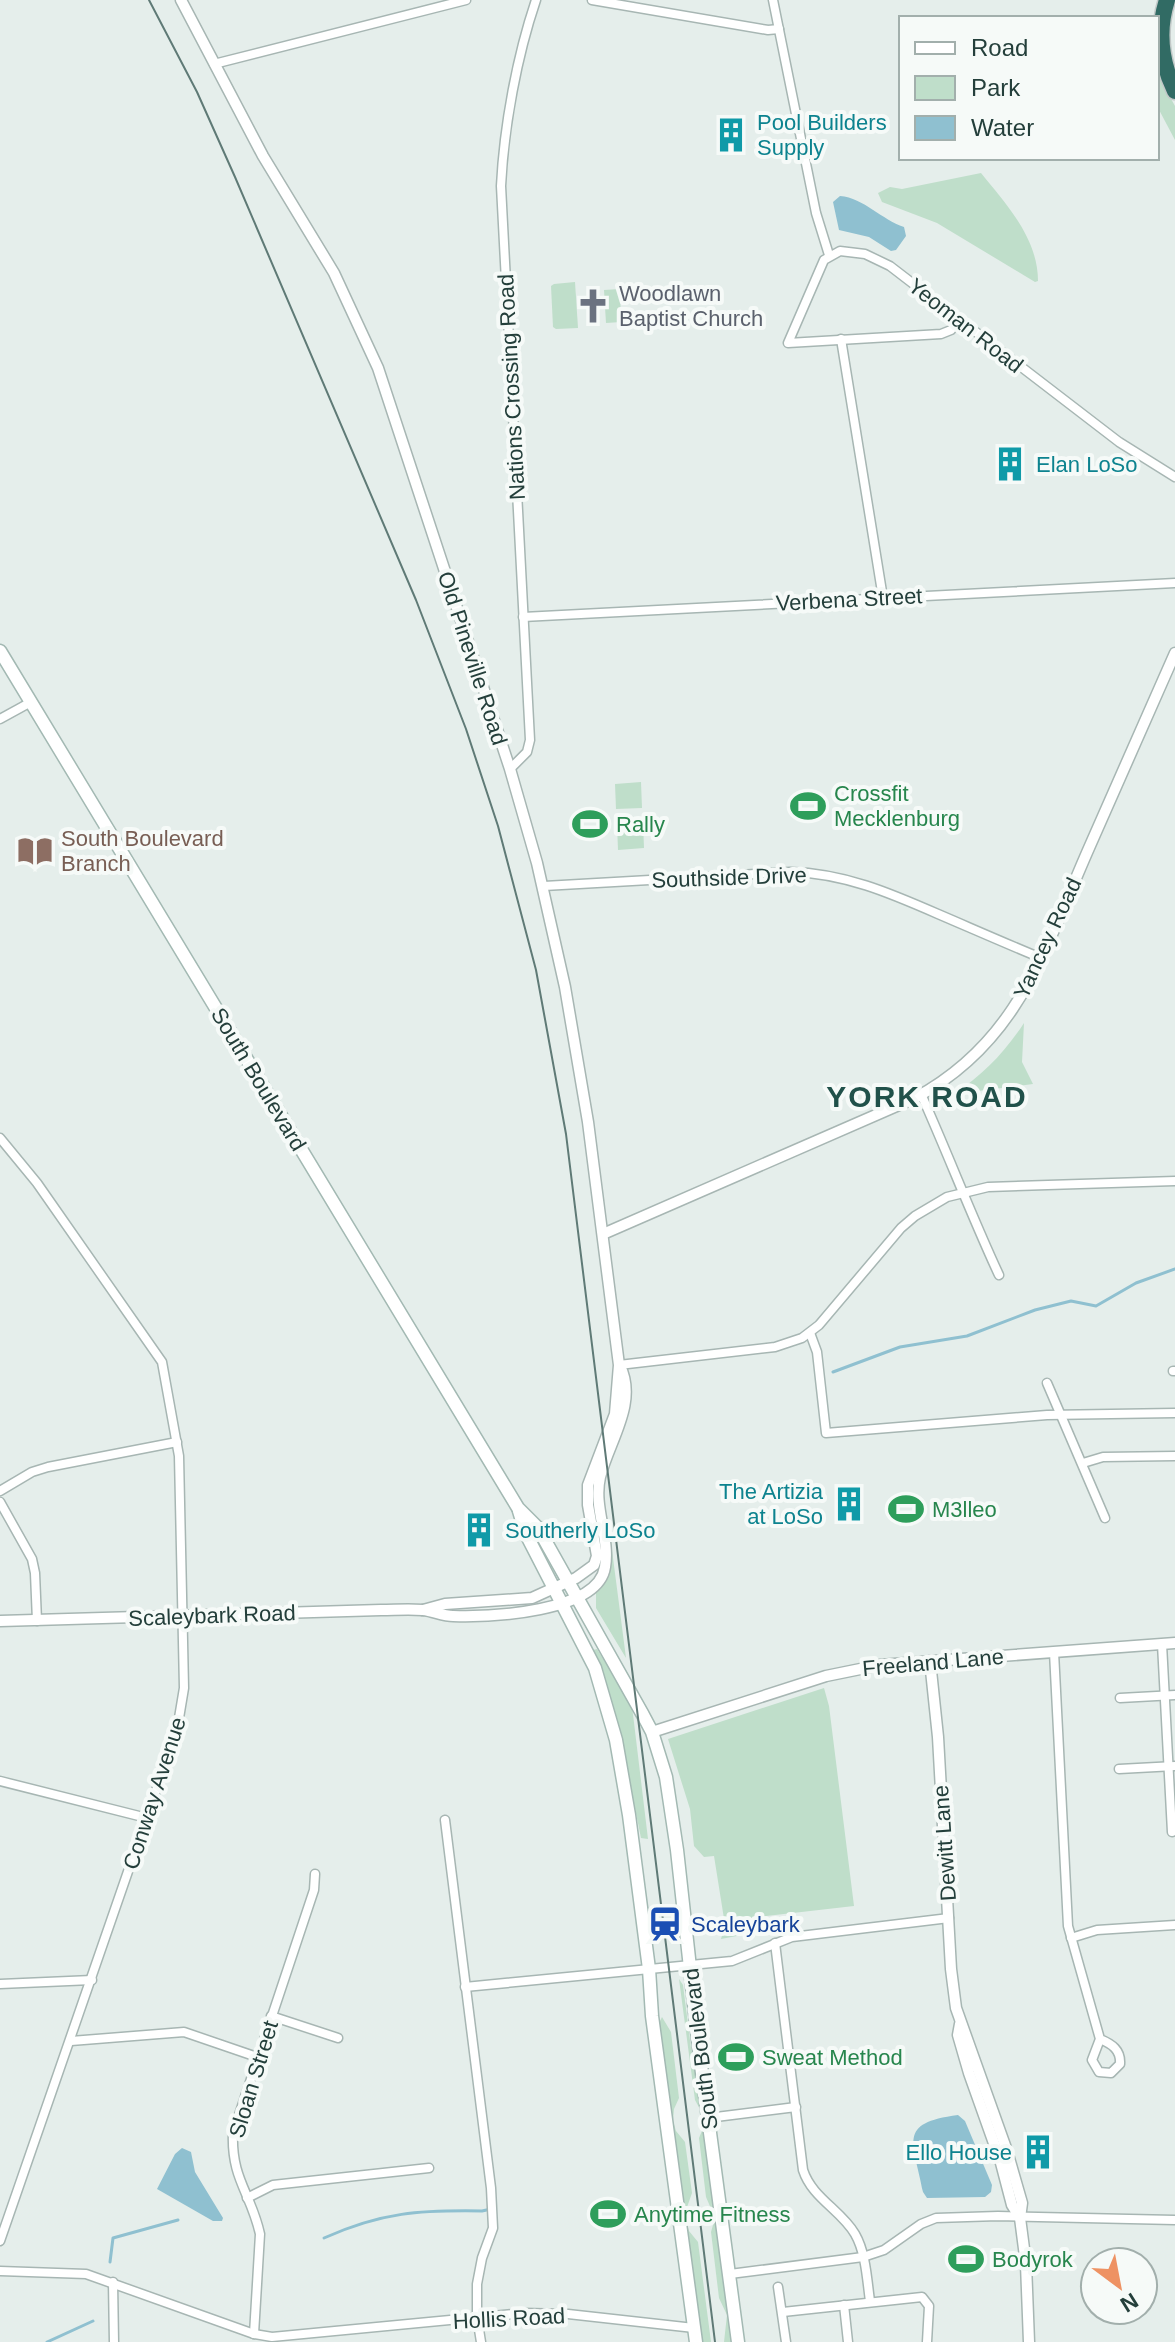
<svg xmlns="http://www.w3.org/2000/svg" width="1175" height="2342" viewBox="0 0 1175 2342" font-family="Arial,sans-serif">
<rect width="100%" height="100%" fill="#e5eeeb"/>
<!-- green -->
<g fill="#bfdeca">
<path d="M1157,64L1160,79L1175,106V140L1157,106Z"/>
<path d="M981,173C1006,204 1038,238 1038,281L1035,282L937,223L882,202L878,193L890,187L902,189Z"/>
<path d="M575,282L578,328L556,329L553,327L551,286L554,284Z"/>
<path d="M620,289L621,322L606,323L604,290Z"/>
<path d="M641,782L642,808L616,809L615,784Z"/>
<path d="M643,822L644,848L618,850L617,824Z"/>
<path d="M1024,1023L1022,1062L1033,1084L954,1094C983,1075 1005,1052 1024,1023Z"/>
<path d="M609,1527L626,1658L596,1608V1589L602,1583L606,1529Z"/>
<path d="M597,1649L632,1706L648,1839L641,1838L618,1724L610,1695L593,1650Z"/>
<path d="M824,1688L829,1706L854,1906L757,1917L758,1932L721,1939L725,1925L714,1856L704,1857L694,1846L690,1809L668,1739Z"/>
<path d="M679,1979L683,1985L691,2048L706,2125L732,2342H724L727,2315L719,2298L711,2232L715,2218L706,2197L699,2138L704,2126L702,2113L695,2100Z"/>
<path d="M662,2017L671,2032L679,2098L674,2109L673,2121L676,2131L685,2142L692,2193L686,2210V2220L689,2231L698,2242L711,2342H702L685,2234L659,2023Z"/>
</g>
<!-- water -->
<g fill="#8fc0d0">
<path d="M840,196C864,198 882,220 904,227L906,236L896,250L891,251L869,237L839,230L833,202Z"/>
<path d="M958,2115L965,2121L992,2185L991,2192L985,2197L927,2198L923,2192C914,2142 896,2123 958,2115Z"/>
<path d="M182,2148L191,2152L195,2172L223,2218L222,2221H213L157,2189L175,2154Z"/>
</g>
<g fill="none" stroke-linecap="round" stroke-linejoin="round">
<!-- stream -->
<g stroke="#8fc0d0" stroke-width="3">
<path d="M833,1372L900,1347L967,1336L1035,1310L1071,1301L1096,1306L1136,1283L1175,1269"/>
<path d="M324,2238C382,2212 420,2210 482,2211L491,2209"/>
<path d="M110,2262L113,2238L178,2220"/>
<path d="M47,2342L93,2321"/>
</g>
<!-- minor casing -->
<g stroke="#a7b6b3" stroke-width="11">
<g id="minor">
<path d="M592,0L768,30L779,29"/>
<path d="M773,0L816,213L829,255"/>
<path d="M214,64L466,0"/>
<path d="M960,319L951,330L941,334L788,343L824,260L840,251L865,254L890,266L1119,442L1175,477"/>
<path d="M841,339L883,598"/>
<path d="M523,617L1175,583"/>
<path d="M0,719L31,702"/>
<path d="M510,769L527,752L530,740L501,186C504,126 517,56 536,0"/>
<path d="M544,886L790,872C844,873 890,893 938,914C973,929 1007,944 1041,958"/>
<path d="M921,1094C948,1154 971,1215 999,1275"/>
<path d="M0,1138L37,1183L162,1362L179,1456L184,1688L177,1730L0,2241"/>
<path d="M810,1333L817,1352L826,1433L1047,1415L1175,1413"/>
<path d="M619,1365L775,1347L802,1338L819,1325L901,1228L915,1216L947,1197L988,1187L1175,1181"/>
<path d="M1173,1371H1175"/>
<path d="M1047,1383L1105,1518"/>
<path d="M1083,1463L1103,1457L1175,1456"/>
<path d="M0,1491L32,1472L48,1467L177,1442"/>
<path d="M0,1502L32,1559L35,1573L37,1621"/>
<path d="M1162,1644L1172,1832"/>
<path d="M1054,1652L1068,1926L1100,2039L1092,2060L1099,2072L1111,2073L1120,2064C1121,2050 1112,2044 1100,2039"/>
<path d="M1120,1698L1175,1695"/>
<path d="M1119,1769L1175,1766"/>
<path d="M0,1781L147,1818"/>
<path d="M445,1820L491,2188L493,2228L482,2258L477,2284V2317L481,2342"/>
<path d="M1071,1938L1097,1930L1175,1925"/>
<path d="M775,1943L803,2170C812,2198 841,2210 855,2234C866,2253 867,2280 870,2301"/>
<path d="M0,1984L92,1980"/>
<path d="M465,1987L732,1961L792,1937L949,1918"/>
<path d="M271,2016L338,2038"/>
<path d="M71,2041L184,2032L257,2057"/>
<path d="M708,2118L796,2107"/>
<path d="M247,2198L273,2185L429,2168"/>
<path d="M0,2271L86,2274L254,2334L272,2337L523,2313L568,2314L694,2328"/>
<path d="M730,2274L863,2257L884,2250L921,2224L936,2218L998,2216L1175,2220"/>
<path d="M113,2282L114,2342"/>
<path d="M778,2287L786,2342"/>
<path d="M844,2305L848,2342"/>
<path d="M783,2312L922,2297L929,2306L927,2342"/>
<path d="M254,2334L260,2234C251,2193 231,2179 233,2133L314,1890L315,1874"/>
</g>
</g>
<!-- tertiary casing -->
<g stroke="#a7b6b3" stroke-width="13">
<g id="tertiary">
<path d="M181,0L263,156L334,273L378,368L510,769L537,863L565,987L588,1122L619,1365L615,1414L588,1485V1505L597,1556L594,1565L576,1578L532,1598L445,1604L423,1610"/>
<path d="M603,1234L915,1098C1019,1042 1044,950 1089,848C1117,783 1146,718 1175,653"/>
<path d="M0,1621L381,1610C394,1610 409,1609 423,1610C433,1611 443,1616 453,1616C489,1617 598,1613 605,1567C610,1537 593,1507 600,1477C609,1441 638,1403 620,1366"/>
<path d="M930,1661L938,1737L951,1969L956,2008L1007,2151L1022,2203L1020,2218L1026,2264L1029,2342"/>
<path d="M652,1732L826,1676L880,1665L1175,1643"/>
<path d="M960,2024L958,2035L969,2073L1001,2163L1012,2205L1020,2218"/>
</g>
</g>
<!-- secondary casing -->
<g stroke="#a3b9b3" stroke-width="15">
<g id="secondary">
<path d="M0,651L518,1508L538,1528L643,1715L652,1732L666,1777L677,1850L700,2058L738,2342"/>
<path d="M519,1511L526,1534L595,1668L616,1740L629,1815L649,1969L652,2016L696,2342"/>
</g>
</g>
<!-- motorway casing -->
<g stroke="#c2c9c8" stroke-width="19">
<path id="motorway" d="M1167,0C1157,31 1161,62 1175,91"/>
</g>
<!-- minor -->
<use href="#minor" stroke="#fff" stroke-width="8"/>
<!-- tertiary -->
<use href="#tertiary" stroke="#fff" stroke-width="10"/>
<!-- secondary -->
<use href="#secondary" stroke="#fff" stroke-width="12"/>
<!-- motorway -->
<use href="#motorway" stroke="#316b64" stroke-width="16"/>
<!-- tram -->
<path stroke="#5f7a76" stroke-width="2" d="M149,0L197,92L235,177L416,600L466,729L498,826L536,970L566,1134L715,2342"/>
</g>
<!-- icons -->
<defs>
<g id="building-bare" transform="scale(2.76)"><path d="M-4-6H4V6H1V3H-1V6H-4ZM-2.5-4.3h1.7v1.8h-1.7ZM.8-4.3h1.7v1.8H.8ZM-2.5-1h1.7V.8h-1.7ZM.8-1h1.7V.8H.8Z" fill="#0f9aa8" stroke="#f6faf8" stroke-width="2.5" paint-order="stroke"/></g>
<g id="church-bare" transform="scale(2.76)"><path d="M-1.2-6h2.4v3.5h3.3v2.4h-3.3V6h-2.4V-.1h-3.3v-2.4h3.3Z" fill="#6b7280" stroke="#f6faf8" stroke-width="2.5" paint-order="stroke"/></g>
<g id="stadium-bare" transform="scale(2.76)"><path d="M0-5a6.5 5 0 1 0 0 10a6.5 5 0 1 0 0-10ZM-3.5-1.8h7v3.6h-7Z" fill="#2e9e5b" stroke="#f6faf8" stroke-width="2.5" paint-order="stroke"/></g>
<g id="library-bare" transform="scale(2.76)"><path d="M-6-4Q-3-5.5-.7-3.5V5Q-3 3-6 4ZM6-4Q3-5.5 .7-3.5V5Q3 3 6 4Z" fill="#8d6e63" stroke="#f6faf8" stroke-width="2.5" paint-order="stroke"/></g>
<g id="station-bare" transform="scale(2.76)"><path d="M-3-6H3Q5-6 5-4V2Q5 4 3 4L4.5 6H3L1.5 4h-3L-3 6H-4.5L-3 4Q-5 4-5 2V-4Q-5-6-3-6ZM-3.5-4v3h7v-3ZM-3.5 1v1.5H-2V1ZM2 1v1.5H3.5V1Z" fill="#1a4fb4" stroke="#f6faf8" stroke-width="2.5" paint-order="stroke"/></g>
</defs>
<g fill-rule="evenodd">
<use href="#building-bare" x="731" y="135"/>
<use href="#church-bare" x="593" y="306"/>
<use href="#building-bare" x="1010" y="464"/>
<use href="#stadium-bare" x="808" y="806"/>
<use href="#stadium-bare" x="590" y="824"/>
<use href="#library-bare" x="35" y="851"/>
<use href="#building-bare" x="849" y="1504"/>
<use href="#stadium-bare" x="906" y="1509"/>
<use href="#building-bare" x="479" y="1530"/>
<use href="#station-bare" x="665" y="1924"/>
<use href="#stadium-bare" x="736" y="2057"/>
<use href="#building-bare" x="1038" y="2152"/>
<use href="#stadium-bare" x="608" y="2214"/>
<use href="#stadium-bare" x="966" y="2259"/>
</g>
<g text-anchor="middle" stroke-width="8" stroke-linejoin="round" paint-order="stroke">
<!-- culture labels -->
<g font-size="22" fill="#0d838f" stroke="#f6faf8" text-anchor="start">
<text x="757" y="130">Pool Builders<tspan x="757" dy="25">Supply</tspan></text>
<text x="1036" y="472">Elan LoSo</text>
<text x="823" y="1499" text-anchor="end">The Artizia<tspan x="823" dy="25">at LoSo</tspan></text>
<text x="505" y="1538">Southerly LoSo</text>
<text x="1012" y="2160" text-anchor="end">Ello House</text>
</g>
<!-- worship labels -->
<g font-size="22" fill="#5b616d" stroke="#f6faf8" text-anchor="start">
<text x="619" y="301">Woodlawn<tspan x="619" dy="25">Baptist Church</tspan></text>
</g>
<!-- street labels -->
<g font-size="22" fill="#243f3b" stroke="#f6faf8">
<text transform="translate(966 325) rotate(38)" y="8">Yeoman Road</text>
<text transform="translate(511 387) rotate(-93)" y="8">Nations Crossing Road</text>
<text transform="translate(849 599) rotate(-3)" y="8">Verbena Street</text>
<text transform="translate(473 658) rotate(72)" y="8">Old Pineville Road</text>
<text transform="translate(729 877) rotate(-2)" y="8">Southside Drive</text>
<text transform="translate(1047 938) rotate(-65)" y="8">Yancey Road</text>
<text transform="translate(259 1079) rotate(59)" y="8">South Boulevard</text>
<text transform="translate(212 1615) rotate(-2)" y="8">Scaleybark Road</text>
<text transform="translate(933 1662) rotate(-5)" y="8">Freeland Lane</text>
<text transform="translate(154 1793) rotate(-72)" y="8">Conway Avenue</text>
<text transform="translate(944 1843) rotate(-94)" y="8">Dewitt Lane</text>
<text transform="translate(700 2049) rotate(-97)" y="8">South Boulevard</text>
<text transform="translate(253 2079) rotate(-73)" y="8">Sloan Street</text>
<text transform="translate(509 2318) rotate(-3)" y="8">Hollis Road</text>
</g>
<!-- leisure labels -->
<g font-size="22" fill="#27864d" stroke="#f6faf8" text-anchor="start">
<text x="834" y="801">Crossfit<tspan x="834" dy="25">Mecklenburg</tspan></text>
<text x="616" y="832">Rally</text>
<text x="932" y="1517">M3lleo</text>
<text x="762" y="2065">Sweat Method</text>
<text x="634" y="2222">Anytime Fitness</text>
<text x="992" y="2267">Bodyrok</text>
</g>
<!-- education labels -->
<g font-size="22" fill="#785e54" stroke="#f6faf8" text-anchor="start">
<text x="61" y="846">South Boulevard<tspan x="61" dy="25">Branch</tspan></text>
</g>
<!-- transit labels -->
<g font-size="22" fill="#164399" stroke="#f6faf8" text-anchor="start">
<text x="691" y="1932">Scaleybark</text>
</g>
<!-- district labels -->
<g font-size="30" font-weight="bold" letter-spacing="2" fill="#21514a" stroke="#f6faf8">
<text x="927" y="1107">YORK ROAD</text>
</g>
</g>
<!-- legend -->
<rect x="899" y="16" width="260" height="144" fill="#f6faf8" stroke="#a2afac" stroke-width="2"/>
<rect x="915" y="42" width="40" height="12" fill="#ffffff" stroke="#a2afac" stroke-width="2"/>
<text x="971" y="56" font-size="24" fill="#243f3b">Road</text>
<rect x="915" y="76" width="40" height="24" fill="#bfdeca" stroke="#a2afac" stroke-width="2"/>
<text x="971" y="96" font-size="24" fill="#243f3b">Park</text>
<rect x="915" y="116" width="40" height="24" fill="#8fc0d0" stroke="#a2afac" stroke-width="2"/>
<text x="971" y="136" font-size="24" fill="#243f3b">Water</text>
<!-- north arrow -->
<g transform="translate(1119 2286) rotate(148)"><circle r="38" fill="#f6faf8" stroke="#a2afac" stroke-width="2"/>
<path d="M0-6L14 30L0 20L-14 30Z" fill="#ee9263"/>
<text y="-12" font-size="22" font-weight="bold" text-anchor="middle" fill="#243f3b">N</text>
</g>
</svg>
